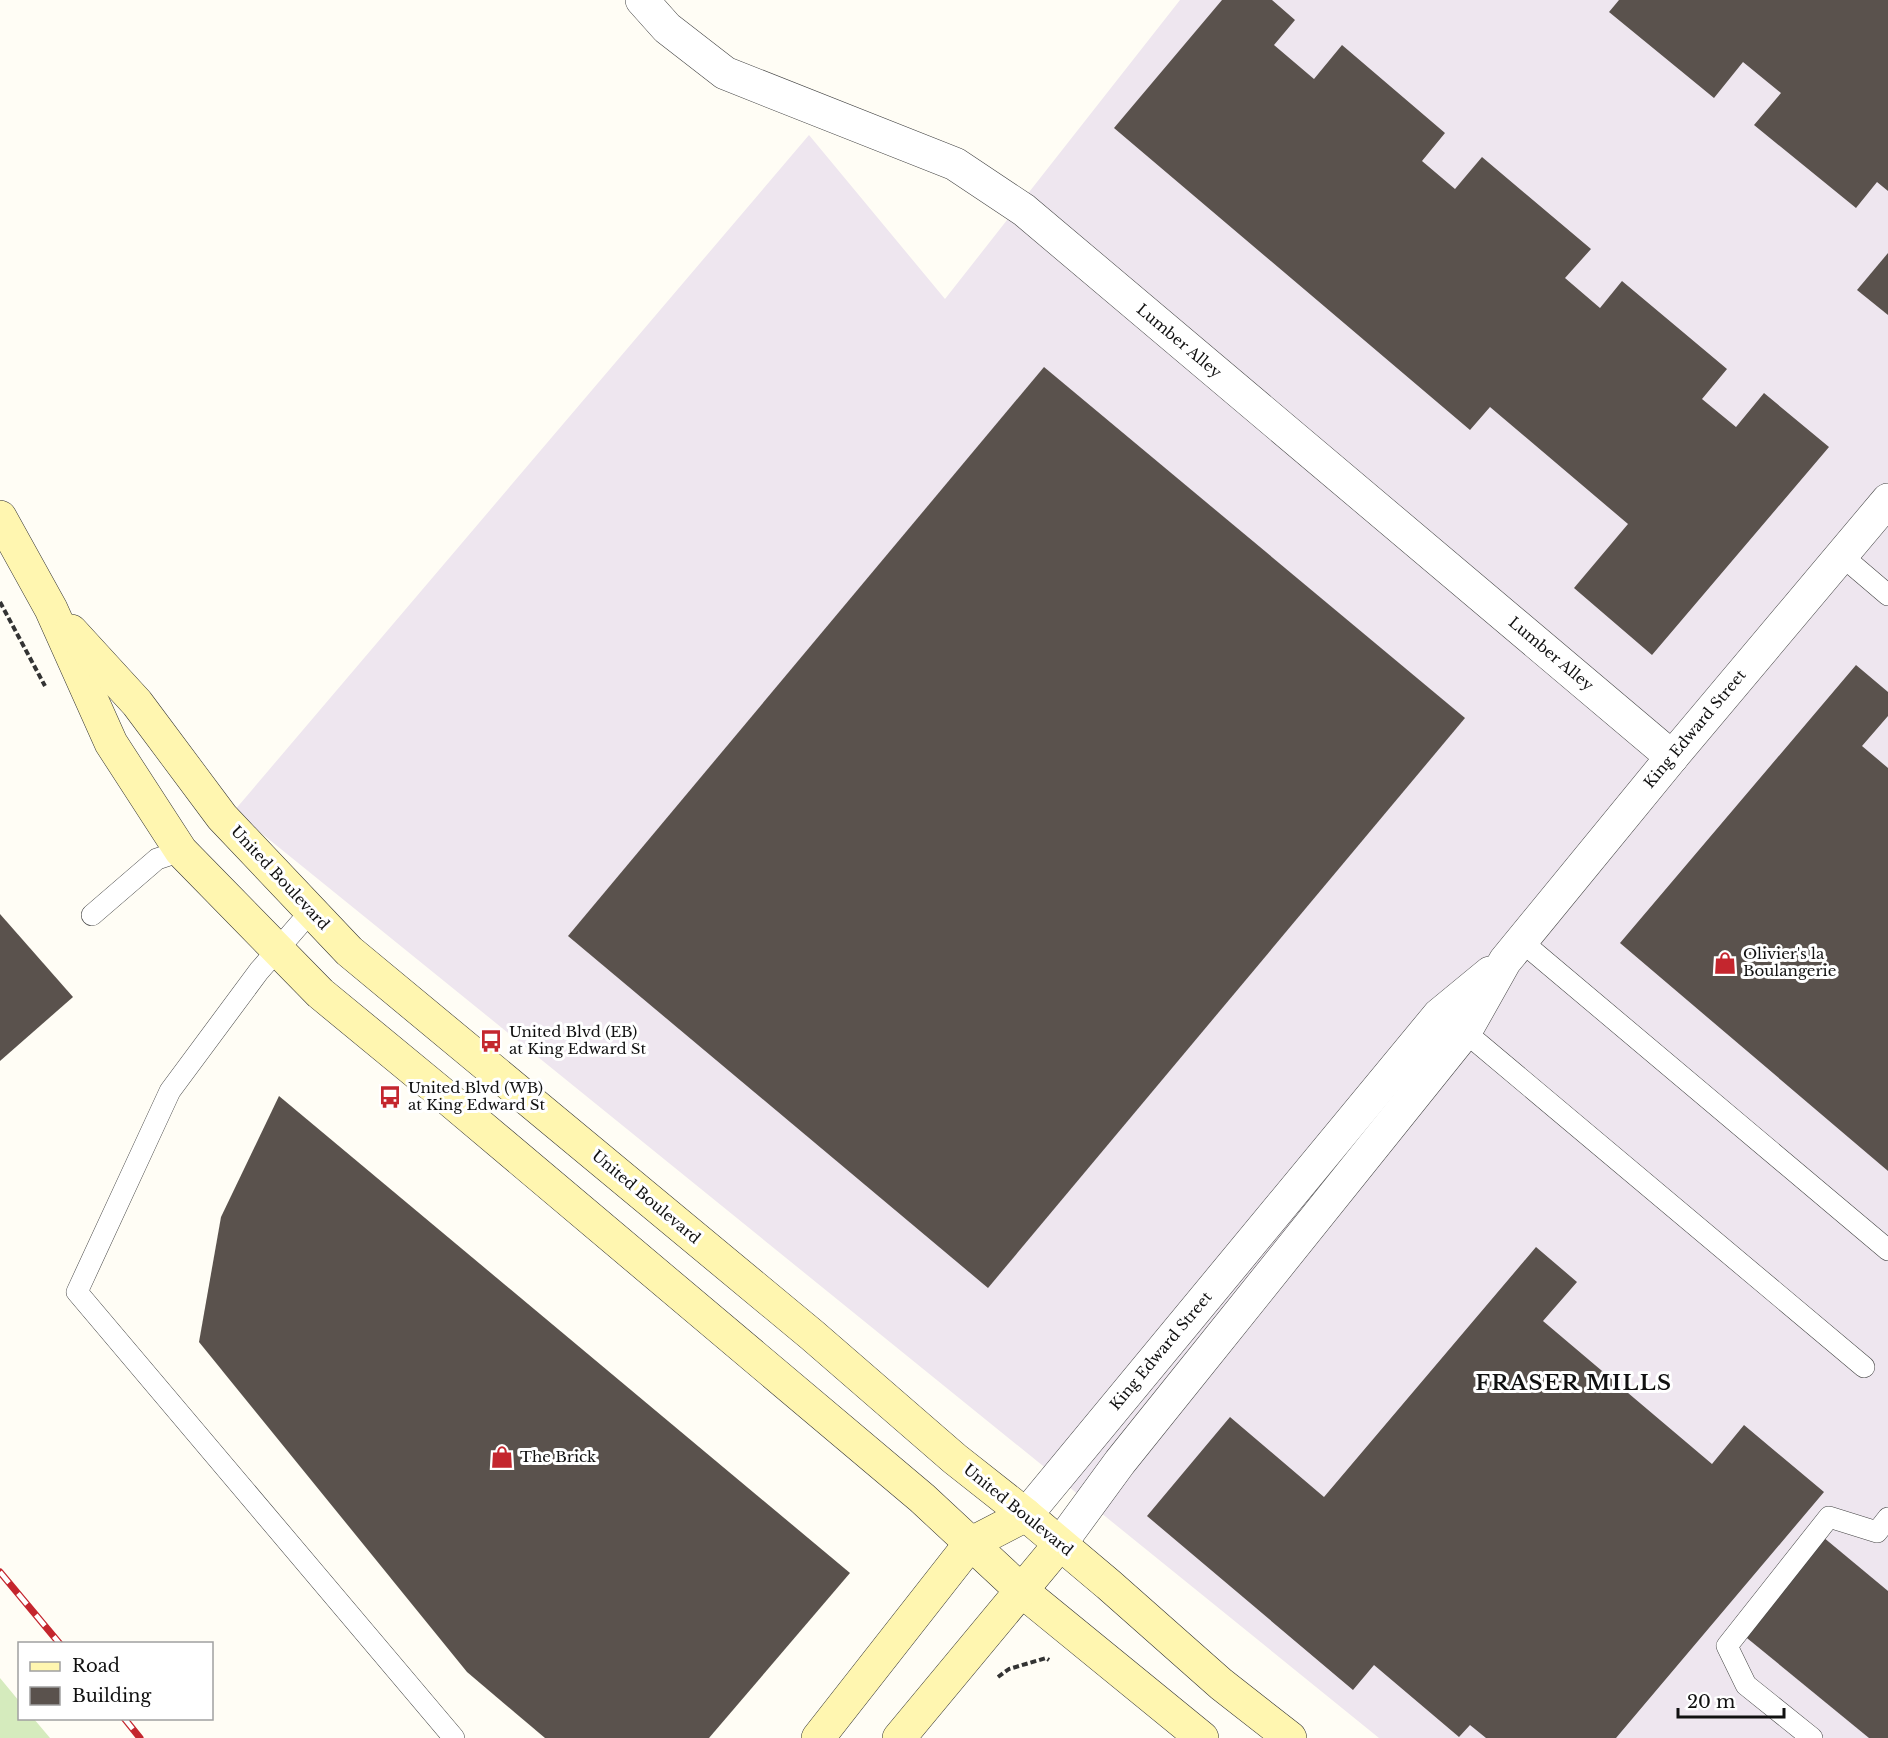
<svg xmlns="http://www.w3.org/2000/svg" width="1888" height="1738" viewBox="0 0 1888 1738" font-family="'Libre Baskerville',serif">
<rect width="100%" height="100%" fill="#fffdf5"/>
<!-- industrial -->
<path fill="#eee6ef" d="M1180,0H1888V1738H1379L234,811L809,135L945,299Z"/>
<!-- green -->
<path fill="#d5ebbd" d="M0,1678L19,1701L20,1718L34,1719L50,1738H0Z"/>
<!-- building -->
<g fill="#5a524d">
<path d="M1222,0H1272L1295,20L1274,45L1314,79L1342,45L1445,133L1422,161L1455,189L1482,157L1591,249L1565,278L1600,308L1622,281L1727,369L1702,399L1736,427L1764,393L1829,447L1652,655L1574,588L1628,524L1490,407L1470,430L1114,128Z"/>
<path d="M1619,0H1888V191L1877,182L1856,208L1754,125L1781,93L1743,62L1714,98L1609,12Z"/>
<path d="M1888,253V315L1857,290Z"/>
<path d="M1044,367L1465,718L988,1288L568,936Z"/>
<path d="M1856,665L1888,692V716L1862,746L1888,768V1171L1620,943Z"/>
<path d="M0,914L73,997L0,1061Z"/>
<path d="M279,1096L850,1573L709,1738H545L467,1672L199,1342L221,1217Z"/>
<path d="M1536,1247L1577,1282L1543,1321L1712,1464L1744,1425L1824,1492L1616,1738H1486L1470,1725L1459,1737L1374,1665L1353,1690L1147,1516L1230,1417L1324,1497Z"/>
<path d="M1823,1537L1888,1591V1738H1869L1742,1634Z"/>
</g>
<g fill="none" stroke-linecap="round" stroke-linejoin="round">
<!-- lane casing -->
<g stroke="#444" stroke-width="22">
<g id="lane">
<path d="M1841,555L1888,595"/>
<path d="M311,911L259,971L170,1091L77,1292L454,1738"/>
<path d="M92,915L157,859L181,851"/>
<path d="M1521,941L1888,1250"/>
<path d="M1465,1032L1864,1367"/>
<path d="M1812,1738L1746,1685L1727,1646L1829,1517L1877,1532L1888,1518"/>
</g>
</g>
<!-- street casing -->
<g stroke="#444" stroke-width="34">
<g id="street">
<path d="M642,0L667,28L725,73L955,164L1024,210L1672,757"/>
<path d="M1026,1515L1439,1015L1490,973"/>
<path d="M1060,1544L1120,1462L1465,1032L1505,961L1672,757L1888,500"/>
</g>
</g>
<!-- secondary casing -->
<g stroke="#333" stroke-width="34">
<g id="secondary">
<path d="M0,517L51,609L111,743L181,851L320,993L445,1096L922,1498L1022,1591L1202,1738"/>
<path d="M71,631L137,703L222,817L349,951L812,1335L955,1459L1026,1515L1108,1584L1221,1684L1290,1738"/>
<path d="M818,1738L970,1544L1026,1515"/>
<path d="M899,1738L1060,1544"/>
</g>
</g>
<!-- path -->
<g stroke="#333" stroke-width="4" stroke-dasharray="6 3" stroke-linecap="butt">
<path d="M0,602L45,686"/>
<path d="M998,1677L1009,1669L1046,1658L1049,1660"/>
</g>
<!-- lane -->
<use href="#lane" stroke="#fff" stroke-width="21"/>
<!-- street -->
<use href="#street" stroke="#fff" stroke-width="33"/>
<!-- secondary -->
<use href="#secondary" stroke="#fff6b0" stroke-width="33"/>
<!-- rail casing -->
<g stroke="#c4262e" stroke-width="7">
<g id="rail">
<path d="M0,1572L60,1644"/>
<path d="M124,1718L140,1738"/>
</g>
</g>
<!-- rail -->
<use href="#rail" stroke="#fff" stroke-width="4.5" stroke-dasharray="14" stroke-linecap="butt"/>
</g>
<!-- icons -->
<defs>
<g id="shop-bare" transform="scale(1.8)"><path d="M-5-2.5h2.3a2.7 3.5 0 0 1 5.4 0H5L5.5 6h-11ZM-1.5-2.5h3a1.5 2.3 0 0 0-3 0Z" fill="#c4262e" stroke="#fff" stroke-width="2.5" paint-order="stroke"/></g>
<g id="bus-bare" transform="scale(1.8)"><path d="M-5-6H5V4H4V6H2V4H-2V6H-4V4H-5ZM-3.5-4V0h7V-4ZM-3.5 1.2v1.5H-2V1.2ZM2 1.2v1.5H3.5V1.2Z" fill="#c4262e" stroke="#fff" stroke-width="2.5" paint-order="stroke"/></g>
</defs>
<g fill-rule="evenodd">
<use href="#shop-bare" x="1725" y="963"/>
<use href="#bus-bare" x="491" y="1041"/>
<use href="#bus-bare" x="390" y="1097"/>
<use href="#shop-bare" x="502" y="1457"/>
</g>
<g text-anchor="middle" stroke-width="6" stroke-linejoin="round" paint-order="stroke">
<!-- street labels -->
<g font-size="15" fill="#111" stroke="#fff">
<text transform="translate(1179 341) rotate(40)" y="5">Lumber Alley</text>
<text transform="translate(1551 654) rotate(40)" y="5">Lumber Alley</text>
<text transform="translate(1695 729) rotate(-50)" y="5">King Edward Street</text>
<text transform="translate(280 878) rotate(47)" y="5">United Boulevard</text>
<text transform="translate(646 1197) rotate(40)" y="5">United Boulevard</text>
<text transform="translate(1161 1351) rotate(-50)" y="5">King Edward Street</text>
<text transform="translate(1018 1510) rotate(39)" y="5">United Boulevard</text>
</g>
<!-- poi labels -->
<g font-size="15" fill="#111" stroke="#fff" text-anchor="start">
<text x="1743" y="959">Olivier's la<tspan x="1743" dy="17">Boulangerie</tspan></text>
<text x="509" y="1037">United Blvd (EB)<tspan x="509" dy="17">at King Edward St</tspan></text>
<text x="408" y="1093">United Blvd (WB)<tspan x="408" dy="17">at King Edward St</tspan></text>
<text x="520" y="1462">The Brick</text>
</g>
<!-- district labels -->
<g font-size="21" font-weight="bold" letter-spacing="1.5" fill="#111" stroke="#fff">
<text x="1574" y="1390">FRASER MILLS</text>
</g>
</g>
<!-- legend -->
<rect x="18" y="1642" width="195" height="78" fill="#ffffff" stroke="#a0a0a0" stroke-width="1.5"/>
<rect x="30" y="1662" width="30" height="9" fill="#fff6b0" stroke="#a0a0a0" stroke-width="1.5"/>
<text x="72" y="1672" font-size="18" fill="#111111">Road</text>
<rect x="30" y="1687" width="30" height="18" fill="#5a524d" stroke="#a0a0a0" stroke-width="1.5"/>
<text x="72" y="1702" font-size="18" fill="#111111">Building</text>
<!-- scale -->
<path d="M1678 1708v9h106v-9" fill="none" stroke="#111111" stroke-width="3"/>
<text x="1687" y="1708" font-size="18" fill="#111111" stroke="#ffffff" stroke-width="4.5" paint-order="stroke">20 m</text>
</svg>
